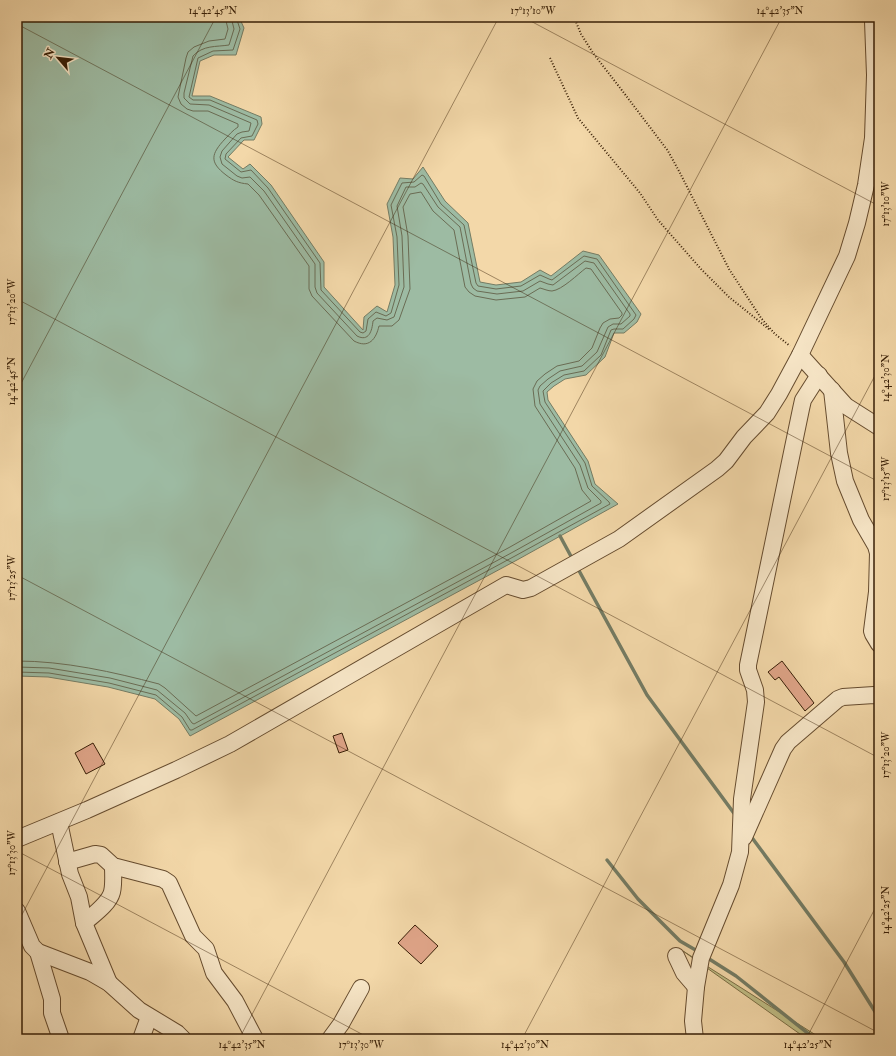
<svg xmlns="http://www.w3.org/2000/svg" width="896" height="1056" viewBox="0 0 896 1056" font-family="'IM FELL Double Pica',serif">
<rect width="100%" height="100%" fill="#f3d8a9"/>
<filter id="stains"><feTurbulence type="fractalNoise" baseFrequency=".005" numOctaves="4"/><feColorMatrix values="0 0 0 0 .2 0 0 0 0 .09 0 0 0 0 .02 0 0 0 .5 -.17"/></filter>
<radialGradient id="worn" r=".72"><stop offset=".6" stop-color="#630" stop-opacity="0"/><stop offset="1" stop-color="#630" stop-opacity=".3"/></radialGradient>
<!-- green -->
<path fill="#bfbd85" stroke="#7b6e46" d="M683,951L822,1039H807Z"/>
<!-- water -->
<path fill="#9dbba3" stroke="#747c64" d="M17,17H239L244,28L236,55H214L200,61L192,96H210L261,117L262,124L254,140H244L228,157L243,169L250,164L271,185L324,262V287L363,330L364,317L377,306L387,312L395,285L393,237L387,204L400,178L413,179L423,167L445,201L468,223L480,282L496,285L521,282L540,270L551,276L583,251L599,255L641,314L637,322L624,333H614L605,357L586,375L565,379L554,386L547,392L548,400L588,461L595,484L618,504L517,560L190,736L179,719L155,699L108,687L48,677L17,676Z"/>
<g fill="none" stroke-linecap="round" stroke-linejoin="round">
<!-- shore -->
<g stroke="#6a6c54" stroke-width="1">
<path d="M17,661C65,661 113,672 159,684L165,688L196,716L510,547L591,501L582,490L575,468L535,406L533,389L537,381L545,374L557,366L579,361L592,348L600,328L603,323L610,319L619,318L622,315V313L591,269L586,268C578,274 562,290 552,291C548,291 544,289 540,288L525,297L496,300L475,296L469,292L465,287L454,230L433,211L421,192L410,194L403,207L408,236L410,289L399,320L392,326H379C376,339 369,349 354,341L312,296L309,289V266L259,195L248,184C238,183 234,181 226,175C209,162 211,154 225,139C229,135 233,130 238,127V124L208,111H193L187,109L181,104L178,97L186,58L188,52L194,47L209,41L225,39L228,29L225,17"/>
<path d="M17,667L49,668L110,678L157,690L185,713L192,723L194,724L513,552L601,503V501L588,488L580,465L540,404L538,390L540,386L548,379L560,371L582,366L597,352L608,327L613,324H621L630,316V314L594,263L585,261L553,285L548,284L540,281L523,291L497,294L477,291L473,288L471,284L460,227L438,207L423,184L421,183L415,187H406L397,206L402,236L404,287L394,317L387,320L377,318L373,321C372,331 369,342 357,336L317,293L315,287V264L264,191L250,177L242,178L237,176L222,164L220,157L222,151L237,134L242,132L249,131L251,123L209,105L190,104L184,98V93L193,56C203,45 216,47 229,45L234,29L231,17"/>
<path d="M17,672L49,673L109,683L156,695L182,717L190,730H192L515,556L610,504L609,502L592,486L585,463L545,402L543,391L551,383L564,375L584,371L601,355L611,330L614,329H623L634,319L636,315L597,259L584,256L552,280L549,279L540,275L521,286L496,289L478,286L476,283L464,225L441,204L424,176L422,175L414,182L402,183L391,205L397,237L399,285L391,313L386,316L376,312L368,319L366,331L363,333L360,332L321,290L320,263L268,188L251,170L241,172L225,159L226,154L241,138L252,136L258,124L257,120L210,100H193L189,97L198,58L213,51L233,50L240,29L236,17"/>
</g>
<!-- stream -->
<g stroke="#747c64" stroke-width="3.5">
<path d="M560,536L573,560"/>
<path d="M577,567L647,695L736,816"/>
<path d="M750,835L844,962L879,1018"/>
<path d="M607,860L638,899L680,941L699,952"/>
<path d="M706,957L736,976L815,1039"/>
</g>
</g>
<!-- building -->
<g fill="#e0a589" stroke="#371e06">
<path d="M782,661L814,703L805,711L779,677L775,680L768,672Z"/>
<path d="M342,733L348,750L339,753L333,736Z"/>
<path d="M93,743L105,764L86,774L75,753Z"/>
<path d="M415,925L438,946L421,964L398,943Z"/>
</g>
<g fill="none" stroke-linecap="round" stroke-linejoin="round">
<!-- minor casing -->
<g stroke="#664c2f" stroke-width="18">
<g id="minor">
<path d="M800,355L846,406L879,427"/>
<path d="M832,390L839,453L845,481L861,520L876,546L878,553L877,592L872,631L873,634L879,644"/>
<path d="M59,822L70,874L79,897L84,923L109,983"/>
<path d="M744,837L783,749L788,742L838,699L843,697L874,695L879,696"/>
<path d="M17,839L87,810L176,770L230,744L506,585L523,590L531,588L619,539L717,469L726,461L744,437L767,413L779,394L800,355L847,256L857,223L866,185L873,138L875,75L873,21"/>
<path d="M67,862L95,854L101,855L113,866L163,879L169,883L193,936L206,949L214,973L235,1001L255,1039"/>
<path d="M17,911L32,946L38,952L90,972L109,983L139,1010L177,1033L183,1039"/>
<path d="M84,923C94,914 109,904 112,892C114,884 113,874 113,866"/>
<path d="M38,952L52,999V1013L61,1039"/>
<path d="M676,956L684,973L696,987"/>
<path d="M141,1039L149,1017"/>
<path d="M330,1039L341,1024L361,988"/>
<path d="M695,1039L693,1021L696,987L701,958L731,885L740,852L742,799L756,702L755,690L748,670V665L801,409L803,400L819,375"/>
</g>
</g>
<!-- path -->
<g stroke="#371e06" stroke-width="2" stroke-dasharray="1 2" stroke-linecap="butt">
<path d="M574,17L581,34L593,53L624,93L668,151L680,173L729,269L761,318L775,334L790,346"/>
<path d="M550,58L578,118L640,193L658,220L701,269L729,297L770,330"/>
</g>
<!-- minor -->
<use href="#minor" stroke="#f7e6c7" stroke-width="16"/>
</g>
<!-- ticks -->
<path fill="none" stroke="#371e06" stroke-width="1" stroke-opacity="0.45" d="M523,17L879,206M17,24L879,482M17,299L879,758M17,391L216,17M17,575L879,1033M17,851L371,1039M17,924L499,17M239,1039L782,17M522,1039L879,368M806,1039L879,901"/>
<!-- margin -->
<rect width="896" height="1056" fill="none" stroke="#f3d8a9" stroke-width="44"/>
<!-- north arrow -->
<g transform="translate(58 58) rotate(298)" stroke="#f7e6c7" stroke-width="3" paint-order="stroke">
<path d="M0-3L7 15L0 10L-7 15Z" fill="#371e06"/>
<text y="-6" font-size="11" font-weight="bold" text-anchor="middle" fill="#371e06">N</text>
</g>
<rect x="22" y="22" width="852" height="1012" fill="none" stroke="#371e06" stroke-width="1.5"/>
<g font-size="10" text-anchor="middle" fill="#371e06">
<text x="213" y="14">14°42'45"N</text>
<text x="533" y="14">17°13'10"W</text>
<text x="780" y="14">14°42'35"N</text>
<text transform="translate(885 204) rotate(-90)" y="4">17°13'10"W</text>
<text transform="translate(11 302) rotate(-90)" y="4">17°13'20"W</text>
<text transform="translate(885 378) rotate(-90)" y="4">14°42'30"N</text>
<text transform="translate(11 381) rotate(-90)" y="4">14°42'45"N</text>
<text transform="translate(885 479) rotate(-90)" y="4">17°13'15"W</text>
<text transform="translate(11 578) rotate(-90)" y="4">17°13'25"W</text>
<text transform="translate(885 755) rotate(-90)" y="4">17°13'20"W</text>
<text transform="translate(11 853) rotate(-90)" y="4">17°13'30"W</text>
<text transform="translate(885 910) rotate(-90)" y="4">14°42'25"N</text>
<text x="242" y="1048">14°42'35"N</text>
<text x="361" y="1048">17°13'30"W</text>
<text x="525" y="1048">14°42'30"N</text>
<text x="808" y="1048">14°42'25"N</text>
</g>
<rect width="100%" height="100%" filter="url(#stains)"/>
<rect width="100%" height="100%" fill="url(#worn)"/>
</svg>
